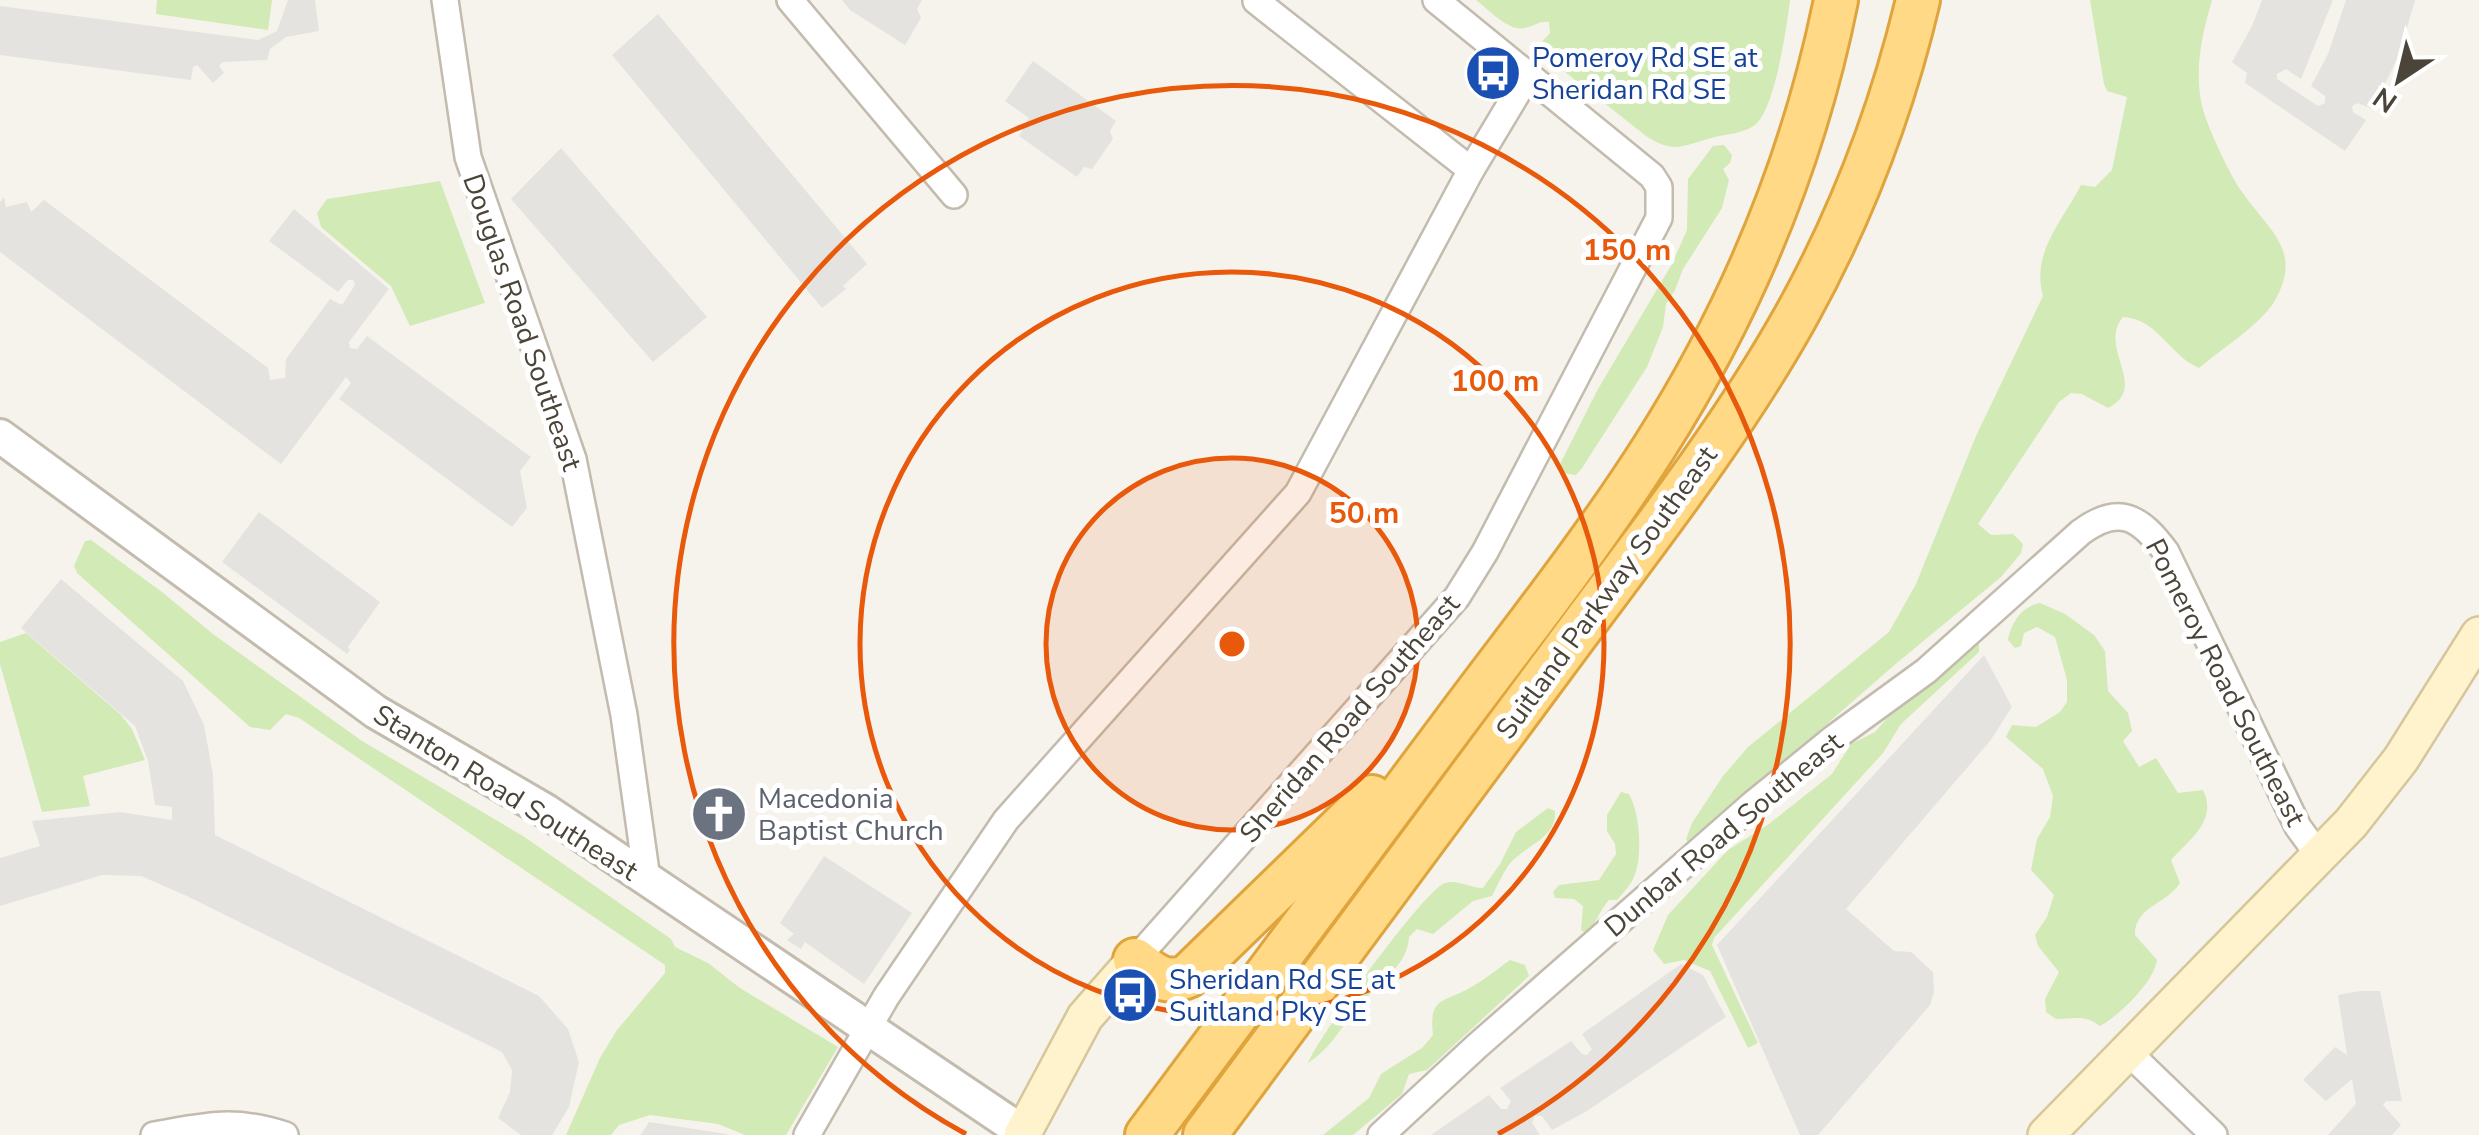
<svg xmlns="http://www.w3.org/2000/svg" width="2479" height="1135" viewBox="0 0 2479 1135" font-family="'Nunito Sans',sans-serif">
<rect width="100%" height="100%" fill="#f6f3ec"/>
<!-- green -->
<g fill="#d2eab5">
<path d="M157,0H272L268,30L156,14Z"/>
<path d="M1476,0H1790C1787,26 1775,109 1755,125C1743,134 1725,134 1711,138C1682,146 1674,154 1646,136L1541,53L1539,45L1550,33L1549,22C1538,21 1535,26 1525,28C1509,32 1489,10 1476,0Z"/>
<path d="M2090,0H2212C2202,35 2194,68 2202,106C2206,124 2229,173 2240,189C2267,230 2305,249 2274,302C2260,325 2220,350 2199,368C2169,355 2158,319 2123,317C2097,348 2150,387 2108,408L2082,394L2071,393L2059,402L1978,524L1991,535L2013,534L2023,544L2021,553L2001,577L1898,662L1689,844L1686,839L1692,823L1723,776L1748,747L1889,632L1916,584L1976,436L2043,296C2031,252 2062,222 2081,185L2095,187L2112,170L2127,97L2107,91L2104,84Z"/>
<path d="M1724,145L1732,155L1730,163L1723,169L1729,180L1722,208L1683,269L1675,290L1666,304L1663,327L1647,367L1582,468L1576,475L1561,473L1560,464L1598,389L1672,264L1687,230L1688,179L1713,146Z"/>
<path d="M440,181L485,303L410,326L391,286L321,227L317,213L327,199Z"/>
<path d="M91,540L162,592L213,634L362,741L523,836L671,939L675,947L708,963L740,988L838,1047L786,1135H745L718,1124L650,1115L619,1125L611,1135H566L600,1058L617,1030L665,973V965L299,718L286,714L270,730L250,727L77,573L74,566L85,541Z"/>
<path d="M2040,603L2065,614L2094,635L2105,651L2108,691L2128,713L2132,731L2123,741L2139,767L2156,758L2178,793L2203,790C2218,820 2190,839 2171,860L2180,883C2167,904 2134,907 2135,935L2157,960C2154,982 2119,1016 2100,1026C2084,1014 2073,1019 2056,1019L2046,1012L2045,999L2059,972L2038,946L2035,935L2047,917L2054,895L2031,870L2037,839L2050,817L2053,796L2043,769L2006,737L2012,725L2036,727L2060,712L2067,702V680L2055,637L2037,627L2024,633L2021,646L2015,648L2008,640C2011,623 2022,606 2040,603Z"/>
<path d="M26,633L121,715L132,729L145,760L83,776L90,806L42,812L0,664V642Z"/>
<path d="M1979,642V652L1901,724L1883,753L1714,938L1712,945L1758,1043L1748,1048L1710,971L1684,960L1664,964L1653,950L1668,915L1728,850L1769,824L1832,774L1851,744L1875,732L1916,685L1965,645Z"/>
<path d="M1621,792L1629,794C1640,813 1644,861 1632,881C1628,888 1622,894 1617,900H1609C1600,910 1596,923 1587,934L1581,930L1583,906L1574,899L1555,898L1553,892L1559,885L1599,880L1616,854L1615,844L1607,831V815Z"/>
<path d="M1548,808L1555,811C1557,840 1522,846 1508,866C1502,875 1497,886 1492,896L1473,901L1433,934L1417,929L1409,937C1408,965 1379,983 1362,1002C1344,1022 1332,1048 1308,1063C1318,1037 1425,889 1445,883C1458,879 1469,888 1483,888L1500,864L1516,832Z"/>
<path d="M1510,960L1525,965L1529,976L1427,1070L1409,1074L1402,1094L1353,1135H1323L1369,1098L1381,1074L1422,1048L1433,1035C1429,998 1441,1003 1468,989C1483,981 1496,970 1510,960Z"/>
</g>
<!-- parking -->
<g fill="#e5e3e0">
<path d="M288,0H315L319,31L286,37L270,49L267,60L223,62L219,66L224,73L213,83L197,65L193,67L191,80L0,55V6L258,40L277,31Z"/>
<path d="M842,0H922L917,9L921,18L905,45L850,10Z"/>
<path d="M2262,0H2333L2301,79L2286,69L2277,74V79L2318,106L2325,103V96L2311,86L2328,54L2346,0H2415L2399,55L2373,109L2357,103L2352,106L2353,112L2366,120L2345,151L2245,83L2247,73L2232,62L2252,26Z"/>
<path d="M658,14L867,264L843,286L846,289L822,308L612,55Z"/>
<path d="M1033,61L1116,121L1110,131L1113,139L1092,169L1084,167L1077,177L1019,136L1029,118L1005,101Z"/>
<path d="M561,148L707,317L653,362L511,199Z"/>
<path d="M4,197L6,207L27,202L31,212L44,200L268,368L270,380L285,378L286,359L330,299L342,305L355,285L353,280H348L338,292L269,241L294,209L389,289L349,342L350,348L357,349L367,336L531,457L520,471L527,508L512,527L339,399L351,383L346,377L281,464L0,252V202Z"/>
<path d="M259,512L380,602L348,647L350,650L347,654L222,562Z"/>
<path d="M61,579L183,681L204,725L213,775L215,835L539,996L568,1029L579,1062L569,1107L552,1135H521L498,1118L510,1092L512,1070L502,1052L189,897L141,876L102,875L0,906V858L40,846L32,821L120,812L172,820V807L155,805L148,761L135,726L21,628Z"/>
<path d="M1984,655L2012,707L1990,741L1846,909L1894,951L1911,952L1933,972L1934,992L1930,1005L1818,1135H1800L1717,945Z"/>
<path d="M824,856L912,913L864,984L805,942L801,949L787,940L794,934L780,923Z"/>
<path d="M1681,964L1703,975L1726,1017L1587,1111L1552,1130L1542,1116H1535L1532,1123L1540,1135H1431L1489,1095L1501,1109H1507L1511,1101L1500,1088L1571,1041L1582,1054L1587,1055L1592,1049L1582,1034Z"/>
<path d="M2360,991H2380L2402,1101H2386L2383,1105L2401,1125L2392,1135H2328L2356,1104L2352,1079L2326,1101L2303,1080L2335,1047L2347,1055L2338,995Z"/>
<path d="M649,1122L726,1134L730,1135H641Z"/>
</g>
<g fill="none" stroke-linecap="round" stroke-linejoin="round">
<!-- minor casing -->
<g stroke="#c2bbae" stroke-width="30">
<g id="minor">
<path d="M445,0L468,157L573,459L624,715L647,879"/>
<path d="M790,0L954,195"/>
<path d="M1256,1L1471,170"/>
<path d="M1135,960L1457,597L1485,552L1659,218V187L1652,176L1436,0"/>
<path d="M2128,1052L2214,1135"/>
<path d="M154,1135C207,1126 233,1118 285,1135"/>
<path d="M807,1135L886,997L1006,820L1298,493L1471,170L1528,75"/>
<path d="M1381,1135L1477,1046L1753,804L1834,738L1926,671L2081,532C2119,504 2140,517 2166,552L2298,827L2320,857"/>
</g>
</g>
<!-- tertiary casing -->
<g stroke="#c2bbae" stroke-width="38">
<path id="tertiary" d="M0,436L376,712L546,811L1024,1133"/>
</g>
<!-- secondary casing -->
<g stroke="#d6c79b" stroke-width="40">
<g id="secondary">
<path d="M1022,1135L1085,1017L1135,960"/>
<path d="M2046,1135L2351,823L2401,759L2479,635"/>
</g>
</g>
<!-- trunk casing -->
<g stroke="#e0a43c" stroke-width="48">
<g id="trunk">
<path d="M1135,960C1152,974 1166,986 1188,976L1372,797"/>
<path d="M1147,1135C1250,997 1352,860 1455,722C1523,631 1594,542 1655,446C1742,309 1804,159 1836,0"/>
<path d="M1205,1135C1322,975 1442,817 1560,656C1641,546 1729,436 1796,316C1851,217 1892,110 1918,0"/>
</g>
</g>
<!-- minor -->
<use href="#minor" stroke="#fff" stroke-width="25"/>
<!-- tertiary -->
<use href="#tertiary" stroke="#fff" stroke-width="32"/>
<!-- secondary -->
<use href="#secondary" stroke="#fff3cd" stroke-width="35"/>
<!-- trunk -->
<use href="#trunk" stroke="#ffd985" stroke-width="42"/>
</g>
<!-- distance rings -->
<circle cx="1232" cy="644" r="186" fill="#e8590c" fill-opacity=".12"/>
<g fill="none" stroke="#e8590c" stroke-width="5">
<circle cx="1232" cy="644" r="186"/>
<circle cx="1232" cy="644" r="372"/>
<path d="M966 1134A558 558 0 1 1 1498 1134"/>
</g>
<!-- icons -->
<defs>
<g id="bus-disc" transform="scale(2.875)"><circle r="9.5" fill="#1a4fb4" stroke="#fff"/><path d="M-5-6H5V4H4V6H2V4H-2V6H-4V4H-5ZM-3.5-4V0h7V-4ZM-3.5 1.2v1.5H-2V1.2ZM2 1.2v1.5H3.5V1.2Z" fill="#fff"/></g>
<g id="church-disc" transform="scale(2.875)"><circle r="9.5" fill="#6b7280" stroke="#fff"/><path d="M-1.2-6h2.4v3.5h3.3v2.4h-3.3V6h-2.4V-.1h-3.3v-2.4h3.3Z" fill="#fff"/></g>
</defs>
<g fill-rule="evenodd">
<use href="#bus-disc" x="1493" y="73"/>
<use href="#church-disc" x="719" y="814"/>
<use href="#bus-disc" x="1130" y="995"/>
</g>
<g text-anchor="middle" stroke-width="10" stroke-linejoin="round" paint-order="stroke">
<!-- transit labels -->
<g font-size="28" fill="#164399" stroke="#fff" text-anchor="start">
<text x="1532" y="67">Pomeroy Rd SE at<tspan x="1532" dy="32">Sheridan Rd SE</tspan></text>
<text x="1169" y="989">Sheridan Rd SE at<tspan x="1169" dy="32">Suitland Pky SE</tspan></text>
</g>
<!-- street labels -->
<g font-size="28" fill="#4b4439" stroke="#fff">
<text transform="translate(523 322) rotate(71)" y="10">Douglas Road Southeast</text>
<text transform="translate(1606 592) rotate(-54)" y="10">Suitland Parkway Southeast</text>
<text transform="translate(2226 682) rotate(63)" y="10">Pomeroy Road Southeast</text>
<text transform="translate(1349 718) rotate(-49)" y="10">Sheridan Road Southeast</text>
<text transform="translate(506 792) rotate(32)" y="10">Stanton Road Southeast</text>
<text transform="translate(1723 834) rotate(-40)" y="10">Dunbar Road Southeast</text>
</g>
<!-- worship labels -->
<g font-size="28" fill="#5b616d" stroke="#fff" text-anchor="start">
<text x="758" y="808">Macedonia<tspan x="758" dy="32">Baptist Church</tspan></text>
</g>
</g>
<circle cx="1232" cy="644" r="15" fill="#e8590c" stroke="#fff" stroke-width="5"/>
<g font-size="30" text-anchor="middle" font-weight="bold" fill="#e8590c" stroke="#fff" stroke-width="10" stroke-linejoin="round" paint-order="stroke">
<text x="1627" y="260">150 m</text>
<text x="1495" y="391">100 m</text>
<text x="1364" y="523">50 m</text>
</g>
<!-- north arrow -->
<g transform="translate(2399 80) rotate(215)" stroke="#ffffff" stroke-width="8" paint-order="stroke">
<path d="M0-8L18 38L0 25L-18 38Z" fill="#4b4439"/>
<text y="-15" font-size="28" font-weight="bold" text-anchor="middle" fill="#4b4439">N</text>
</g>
</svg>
